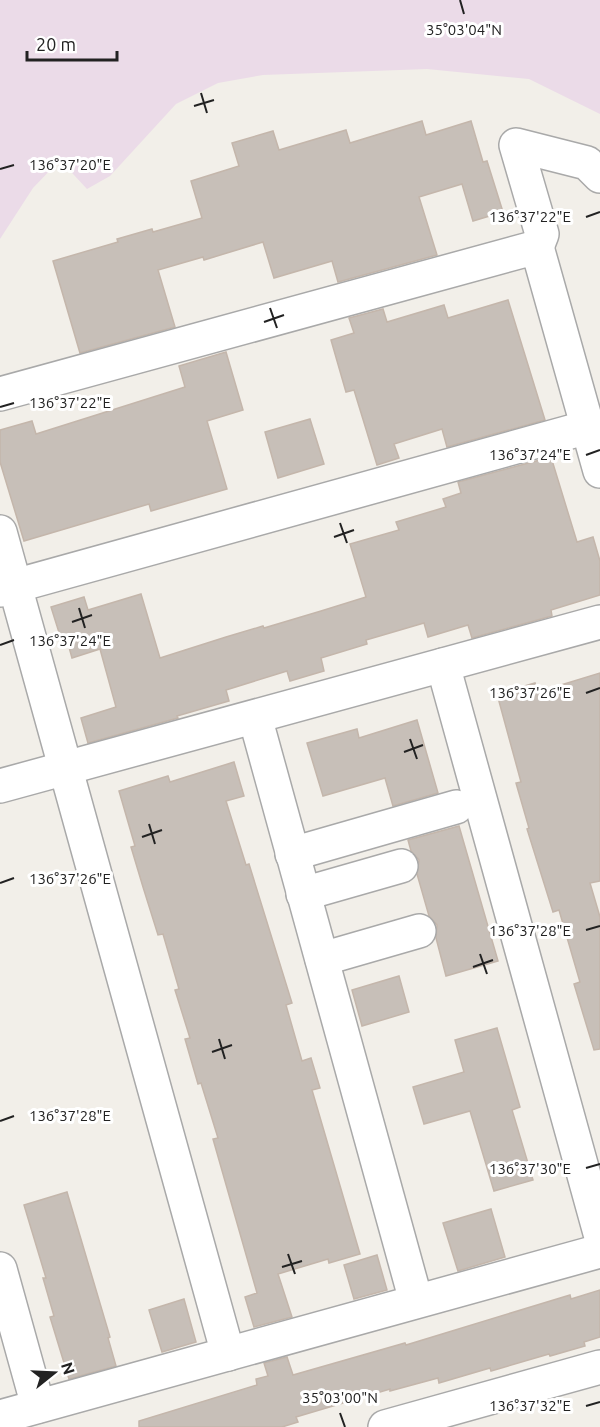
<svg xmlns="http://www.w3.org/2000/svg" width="600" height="1427" viewBox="0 0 600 1427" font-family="Ubuntu,sans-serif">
<rect width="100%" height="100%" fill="#f2efe9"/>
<!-- industrial -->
<path fill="#ebdbe8" d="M0,0H600V114L529,79L427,69L263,75L218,83L176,104L110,176L87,189L60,160L33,188L0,239Z"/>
<!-- building -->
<g fill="#c7bfb8" stroke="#c4b6ab" stroke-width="1.5">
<path d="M422,121L426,135L471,121L483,162L487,161L503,212L473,221L462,184L419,197L437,255L338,282L332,261L274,278L263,242L204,260L203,257L158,270L175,327L80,353L53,261L118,242L117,239L152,229L153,232L202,218L191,181L239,166L232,143L273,131L279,150L346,130L350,143Z"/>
<path d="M508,300L545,420L447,447L442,429L394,444L399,458L377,465L354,390L346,392L331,340L354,333L349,318L383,309L387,322L444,305L448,318Z"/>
<path d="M226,352L243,410L207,421L227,489L151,511L149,504L24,541L0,462V430L32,421L36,434L185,387L179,366Z"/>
<path d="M310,419L324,464L278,478L265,432Z"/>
<path d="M551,457L577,542L593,537L600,561V595L551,610L552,616L472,638L468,625L428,637L424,623L366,640L367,644L321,658L324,671L290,681L287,671L226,690L229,701L177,716L178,718L88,743L81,718L116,707L100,649L72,658L67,640L62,642L51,607L84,597L88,610L141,594L160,658L226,637L263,626L264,628L321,611L366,597L350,544L399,530L396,522L446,507L443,499L461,493L458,482Z"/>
<path d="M600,673V881L590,883L600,917V1049L594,1050L574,984L580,982L559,910L553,912L527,829L529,828L516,783L521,782L497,694L535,683L538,692Z"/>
<path d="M417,720L438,793L393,806L385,778L323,796L307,743L357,729L359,738Z"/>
<path d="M234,762L244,796L226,801L246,865L249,864L292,1003L286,1005L302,1061L311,1058L320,1088L312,1090L360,1254L329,1263L328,1259L278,1274L292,1317L254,1327L245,1297L257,1293L213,1139L218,1138L201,1083L198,1084L185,1039L190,1038L175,990L179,989L163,934L158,935L143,887L131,847L135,846L119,791L168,776L170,782Z"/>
<path d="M459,826L498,961L446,976L436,938L437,925L429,916L417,874L419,860L411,851L408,840Z"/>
<path d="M399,976L409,1012L362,1026L352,990Z"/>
<path d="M497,1028L520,1107L512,1110L533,1180L494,1191L470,1111L424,1124L413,1087L464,1072L455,1040Z"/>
<path d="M67,1192L110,1337L108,1338L116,1366L69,1379L50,1317L54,1316L43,1278H46L24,1205Z"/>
<path d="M491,1209L505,1257L458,1271L443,1223Z"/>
<path d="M377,1255L387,1290L354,1299L344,1265Z"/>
<path d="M600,1290V1337L584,1342L585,1346L550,1356L549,1354L491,1371L490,1368L439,1383L438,1378L390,1391V1389L296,1417L298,1422L282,1427H139V1421L257,1385L256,1379L268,1376L264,1363L287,1357L293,1375L405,1343L406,1345L570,1295L571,1299Z"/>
<path d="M184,1299L196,1342L162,1352L149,1310Z"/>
</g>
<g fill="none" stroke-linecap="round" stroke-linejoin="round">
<!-- minor casing -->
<g stroke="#a9a9a9" stroke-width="36">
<g id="minor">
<path d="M537,247L542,234L516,145L587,163L600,176"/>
<path d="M0,394L537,247L600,471"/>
<path d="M0,532L228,1354"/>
<path d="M0,590L588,427"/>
<path d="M443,665L600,1233"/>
<path d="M255,717L416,1301"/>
<path d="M0,786L600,622"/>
<path d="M292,854L456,807"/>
<path d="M303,894L401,866"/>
<path d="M322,959L419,931"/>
<path d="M0,1269L38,1406"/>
<path d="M0,1417L600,1251"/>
<path d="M385,1427L600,1367"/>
</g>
</g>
<!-- minor -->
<use href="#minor" stroke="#fff" stroke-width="33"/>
</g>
<!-- ticks -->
<path fill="none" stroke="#222" stroke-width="2" d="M460,0L464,14M201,93L207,113M194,106L214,100M0,169L14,165M586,217L600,212M270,308L277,328M264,322L284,315M0,407L14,403M586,455L600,450M340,523L347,543M334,537L354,530M79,608L85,628M72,622L92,615M0,645L14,640M586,693L600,688M410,739L417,759M404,752L423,745M149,824L155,844M142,837L162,830M0,883L14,878M586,930L600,926M480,954L487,974M473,967L493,960M219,1039L225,1059M212,1052L232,1045M0,1121L14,1116M586,1168L600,1164M288,1254L295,1274M282,1267L302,1261M586,1406L600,1402M340,1413L345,1427"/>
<g font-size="15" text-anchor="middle" fill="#222" stroke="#fff" stroke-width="6" stroke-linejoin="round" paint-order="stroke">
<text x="464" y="35">35°03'04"N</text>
<text x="70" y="170">136°37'20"E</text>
<text x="530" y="222">136°37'22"E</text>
<text x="70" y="408">136°37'22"E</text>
<text x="530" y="460">136°37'24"E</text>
<text x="70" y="646">136°37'24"E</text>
<text x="530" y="698">136°37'26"E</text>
<text x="70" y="884">136°37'26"E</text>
<text x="530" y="936">136°37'28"E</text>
<text x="70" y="1121">136°37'28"E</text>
<text x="530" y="1174">136°37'30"E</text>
<text x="340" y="1403">35°03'00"N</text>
<text x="530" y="1411">136°37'32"E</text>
</g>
<!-- north arrow -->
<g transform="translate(54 1373) rotate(72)" stroke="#ffffff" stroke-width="4.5" paint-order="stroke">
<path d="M0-4.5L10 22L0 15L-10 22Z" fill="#222222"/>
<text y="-9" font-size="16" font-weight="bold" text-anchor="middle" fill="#222222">N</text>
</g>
<!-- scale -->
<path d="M27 51v9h90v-9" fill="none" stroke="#222222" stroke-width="3"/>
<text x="36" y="51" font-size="18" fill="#222222" stroke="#ffffff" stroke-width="4.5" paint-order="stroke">20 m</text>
</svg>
